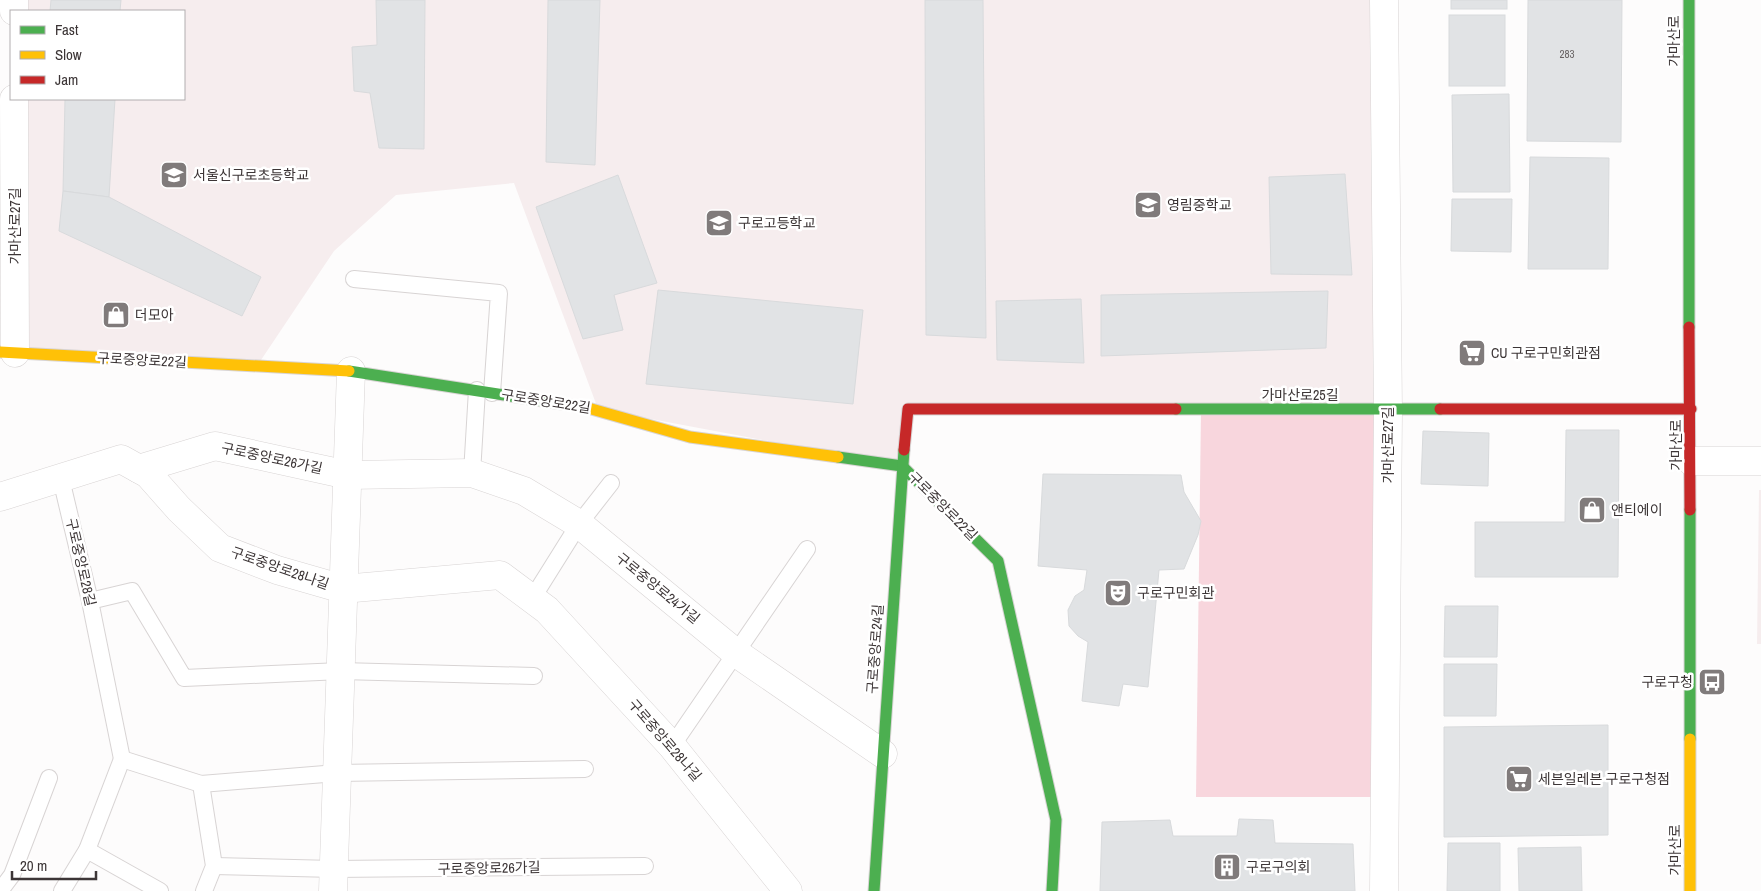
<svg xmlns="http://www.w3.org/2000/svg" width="1761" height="891" viewBox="0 0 1761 891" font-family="'Archivo Narrow','Noto Sans KR',sans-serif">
<rect width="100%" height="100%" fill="#fdfcfc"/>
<!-- built -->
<g fill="#f6edee">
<path d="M14,0H1384L1388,411L909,409L902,466L598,409L514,183L396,195L334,251L257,366L15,353L14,99H184V11H14Z"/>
<path d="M1759,490H1761V644H1757Z"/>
</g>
<!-- green -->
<path fill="#f8d6dd" d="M1201,410L1388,411L1385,797H1196Z"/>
<!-- building -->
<g fill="#e1e3e5" stroke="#d8dadc">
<path d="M51,0H121L120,11H50Z"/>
<path d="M376,0H425L424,149L379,148L370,93L354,91L352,47L377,45Z"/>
<path d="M548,0H600L595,165L546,162Z"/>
<path d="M925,0H983L986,338L926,335Z"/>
<rect x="1451" y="0" width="56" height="9"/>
<path d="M1528,0H1622L1621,142L1527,141Z"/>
<rect x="1449" y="15" width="56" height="71"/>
<path d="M1509,94L1510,192H1453L1452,95Z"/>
<path d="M65,99H115L109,197L63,191Z"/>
<path d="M1530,157L1609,158L1608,269H1528Z"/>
<path d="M1345,174L1352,275L1271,274L1269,177Z"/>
<path d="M618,175L657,283L614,295L623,330L583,339L536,207Z"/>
<path d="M63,191L109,197L261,277L242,316L59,231Z"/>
<path d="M1452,199H1512L1511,252L1451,251Z"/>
<path d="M658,290L863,310L853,404L646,384Z"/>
<path d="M1328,291L1326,348L1101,356V295Z"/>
<path d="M1081,299L1084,363L997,360L996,301Z"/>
<path d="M1566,430H1619L1618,577H1475V522H1565Z"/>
<path d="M1423,431L1489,433L1488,486L1421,484Z"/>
<path d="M1043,474L1181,475L1184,492L1201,521L1198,535L1184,569L1159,570L1148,687L1123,684L1119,706L1082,701L1088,642L1078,636L1069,626L1068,610L1075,596L1084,590L1087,570L1038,566Z"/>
<path d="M1445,606H1498L1497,657H1444Z"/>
<path d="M1444,664H1497L1496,716H1444Z"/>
<path d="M1608,725V835L1444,837V727Z"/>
<path d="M1239,819L1273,820L1275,843L1353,844L1355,891H1100L1102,822L1170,820L1173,836H1237Z"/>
<path d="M1448,843H1500V891H1447Z"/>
<path d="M1581,847L1582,891H1519L1518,848Z"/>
</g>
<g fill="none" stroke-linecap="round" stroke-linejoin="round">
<!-- lane casing -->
<g stroke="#d8d4d4" stroke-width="18">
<g id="lane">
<path d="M354,279L499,293L492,393"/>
<path d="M472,473L477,390"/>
<path d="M61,479L90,601L122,759"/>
<path d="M532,599L579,524L611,483"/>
<path d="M90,601L132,591L184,678L341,671L534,676"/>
<path d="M672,746L807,549"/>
<path d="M122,759L201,784L337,773L585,769"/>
<path d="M201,784L214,866L204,891"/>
<path d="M87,850L160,891"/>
<path d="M214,866L334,869L645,866"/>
<path d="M0,891L12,875L49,778"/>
<path d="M62,891L87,850L122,759"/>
</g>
</g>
<!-- street casing -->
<g stroke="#d8d4d4" stroke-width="29">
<g id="street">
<path d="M14,0V11"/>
<path d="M14,99L15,353"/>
<path d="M1691,461H1761"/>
<path d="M139,469L215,446L348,475L472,473L524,491L579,524L736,653L883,754"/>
<path d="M0,497L121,459L148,474L179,509L220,548L277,570L343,589L500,575L547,610L672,746L788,891"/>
<path d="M333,891L351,371"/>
<path d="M1384,891L1388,411L1384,0"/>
</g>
</g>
<!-- fast casing -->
<g stroke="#d8d4d4" stroke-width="13">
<g id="fast">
<path d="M1689,0V327"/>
<path d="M349,371L588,408"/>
<path d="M1176,409H1440"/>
<path d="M838,457L902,466L998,561L1056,820L1052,891"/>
<path d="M1690,510V739"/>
<path d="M874,891L904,450"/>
</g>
</g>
<!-- slow casing -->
<g stroke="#d8d4d4" stroke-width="13">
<g id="slow">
<path d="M0,352L349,371"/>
<path d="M588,408L690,437L838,457"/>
<path d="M1690,739V891"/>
</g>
</g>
<!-- jam casing -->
<g stroke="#d8d4d4" stroke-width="13">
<g id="jam">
<path d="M1689,327L1690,510"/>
<path d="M1440,409H1691"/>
<path d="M904,450L908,409H1176"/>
</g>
</g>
<!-- lane -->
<use href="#lane" stroke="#fff" stroke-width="16"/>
<!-- street -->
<use href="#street" stroke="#fff" stroke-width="28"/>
<!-- fast -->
<use href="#fast" stroke="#4caf50" stroke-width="11"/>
<!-- slow -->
<use href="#slow" stroke="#ffc107" stroke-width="11"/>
<!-- jam -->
<use href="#jam" stroke="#c62828" stroke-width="11"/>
</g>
<!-- icons -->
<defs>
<g id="school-square" transform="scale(1.4375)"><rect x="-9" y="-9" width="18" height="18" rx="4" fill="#807b7b" stroke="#fff"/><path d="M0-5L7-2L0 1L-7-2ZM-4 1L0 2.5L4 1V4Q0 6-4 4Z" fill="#fff"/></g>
<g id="shop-square" transform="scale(1.4375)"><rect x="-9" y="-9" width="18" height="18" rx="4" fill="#807b7b" stroke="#fff"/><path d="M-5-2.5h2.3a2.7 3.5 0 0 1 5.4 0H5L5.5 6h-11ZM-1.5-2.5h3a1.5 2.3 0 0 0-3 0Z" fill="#fff"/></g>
<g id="supermarket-square" transform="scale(1.4375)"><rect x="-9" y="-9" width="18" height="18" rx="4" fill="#807b7b" stroke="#fff"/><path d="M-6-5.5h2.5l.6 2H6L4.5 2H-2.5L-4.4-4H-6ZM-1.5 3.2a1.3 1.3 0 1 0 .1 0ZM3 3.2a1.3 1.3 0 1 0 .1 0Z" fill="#fff"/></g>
<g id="theatre-square" transform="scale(1.4375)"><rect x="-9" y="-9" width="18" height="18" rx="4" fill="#807b7b" stroke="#fff"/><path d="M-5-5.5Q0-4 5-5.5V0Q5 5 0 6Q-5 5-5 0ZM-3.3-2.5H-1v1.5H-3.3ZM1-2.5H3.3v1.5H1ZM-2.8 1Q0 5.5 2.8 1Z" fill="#fff"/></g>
<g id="bus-square" transform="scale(1.4375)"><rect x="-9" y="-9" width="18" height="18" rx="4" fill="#807b7b" stroke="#fff"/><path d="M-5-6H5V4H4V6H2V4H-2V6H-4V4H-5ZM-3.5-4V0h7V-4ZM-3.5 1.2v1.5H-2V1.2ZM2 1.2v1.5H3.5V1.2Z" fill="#fff"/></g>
<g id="building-square" transform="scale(1.4375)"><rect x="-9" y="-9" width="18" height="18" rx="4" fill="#807b7b" stroke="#fff"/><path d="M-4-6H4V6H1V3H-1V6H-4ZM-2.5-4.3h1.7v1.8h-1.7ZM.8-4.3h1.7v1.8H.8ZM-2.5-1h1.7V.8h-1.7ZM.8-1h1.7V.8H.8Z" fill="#fff"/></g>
</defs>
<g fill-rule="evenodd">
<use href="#school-square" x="174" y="175"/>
<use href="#school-square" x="1148" y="205"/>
<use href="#school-square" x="719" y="223"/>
<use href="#shop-square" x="116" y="315"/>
<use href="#supermarket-square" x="1472" y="353"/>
<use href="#shop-square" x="1592" y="510"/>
<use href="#theatre-square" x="1118" y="593"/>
<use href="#bus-square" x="1712" y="682"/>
<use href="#supermarket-square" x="1519" y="779"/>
<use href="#building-square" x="1227" y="867"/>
</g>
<g text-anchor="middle" stroke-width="5" stroke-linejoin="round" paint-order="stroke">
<!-- number labels -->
<g font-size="11" fill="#686364">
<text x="1567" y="58">283</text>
</g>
<!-- street labels -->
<g font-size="14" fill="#3c3536" stroke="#fff">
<text transform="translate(1674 41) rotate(-90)" y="5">가마산로</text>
<text transform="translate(15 226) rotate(-90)" y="5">가마산로27길</text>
<text transform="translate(142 360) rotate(3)" y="5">구로중앙로22길</text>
<text x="1300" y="400">가마산로25길</text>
<text transform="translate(546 401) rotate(9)" y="5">구로중앙로22길</text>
<text transform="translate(1388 445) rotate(-90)" y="5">가마산로27길</text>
<text transform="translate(1676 445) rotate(-90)" y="5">가마산로</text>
<text transform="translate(272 458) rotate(12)" y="5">구로중앙로26가길</text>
<text transform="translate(943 506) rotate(45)" y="5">구로중앙로22길</text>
<text transform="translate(81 562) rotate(77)" y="5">구로중앙로28길</text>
<text transform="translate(280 568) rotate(19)" y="5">구로중앙로28나길</text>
<text transform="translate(658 588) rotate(39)" y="5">구로중앙로24가길</text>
<text transform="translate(875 649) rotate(-86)" y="5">구로중앙로24길</text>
<text transform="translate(665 740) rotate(49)" y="5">구로중앙로28나길</text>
<text transform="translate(1675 850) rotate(-90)" y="5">가마산로</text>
<text transform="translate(489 868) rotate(-1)" y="5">구로중앙로26가길</text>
</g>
<!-- poi labels -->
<g font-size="14" fill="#3c3536" stroke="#fff" text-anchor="start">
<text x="193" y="180">서울신구로초등학교</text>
<text x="1167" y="210">영림중학교</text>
<text x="738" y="228">구로고등학교</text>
<text x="135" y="320">더모아</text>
<text x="1491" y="358">CU 구로구민회관점</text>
<text x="1611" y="515">앤티에이</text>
<text x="1137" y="598">구로구민회관</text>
<text x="1693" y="687" text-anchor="end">구로구청</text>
<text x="1538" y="784">세븐일레븐 구로구청점</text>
<text x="1246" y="872">구로구의회</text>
</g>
</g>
<!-- legend -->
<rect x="10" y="10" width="175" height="90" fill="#ffffff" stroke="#b1aeaf"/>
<rect x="20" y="26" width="25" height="8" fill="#4caf50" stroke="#b1aeaf"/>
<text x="55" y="35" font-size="15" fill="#3c3536">Fast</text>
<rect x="20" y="51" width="25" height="8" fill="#ffc107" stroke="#b1aeaf"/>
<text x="55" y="60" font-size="15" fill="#3c3536">Slow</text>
<rect x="20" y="76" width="25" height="8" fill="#c62828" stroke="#b1aeaf"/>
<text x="55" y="85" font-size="15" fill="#3c3536">Jam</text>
<!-- scale -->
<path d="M12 871v8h84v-8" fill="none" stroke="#3c3536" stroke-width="2.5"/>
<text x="20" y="871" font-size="15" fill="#3c3536" stroke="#ffffff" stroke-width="4" paint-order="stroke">20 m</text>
</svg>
